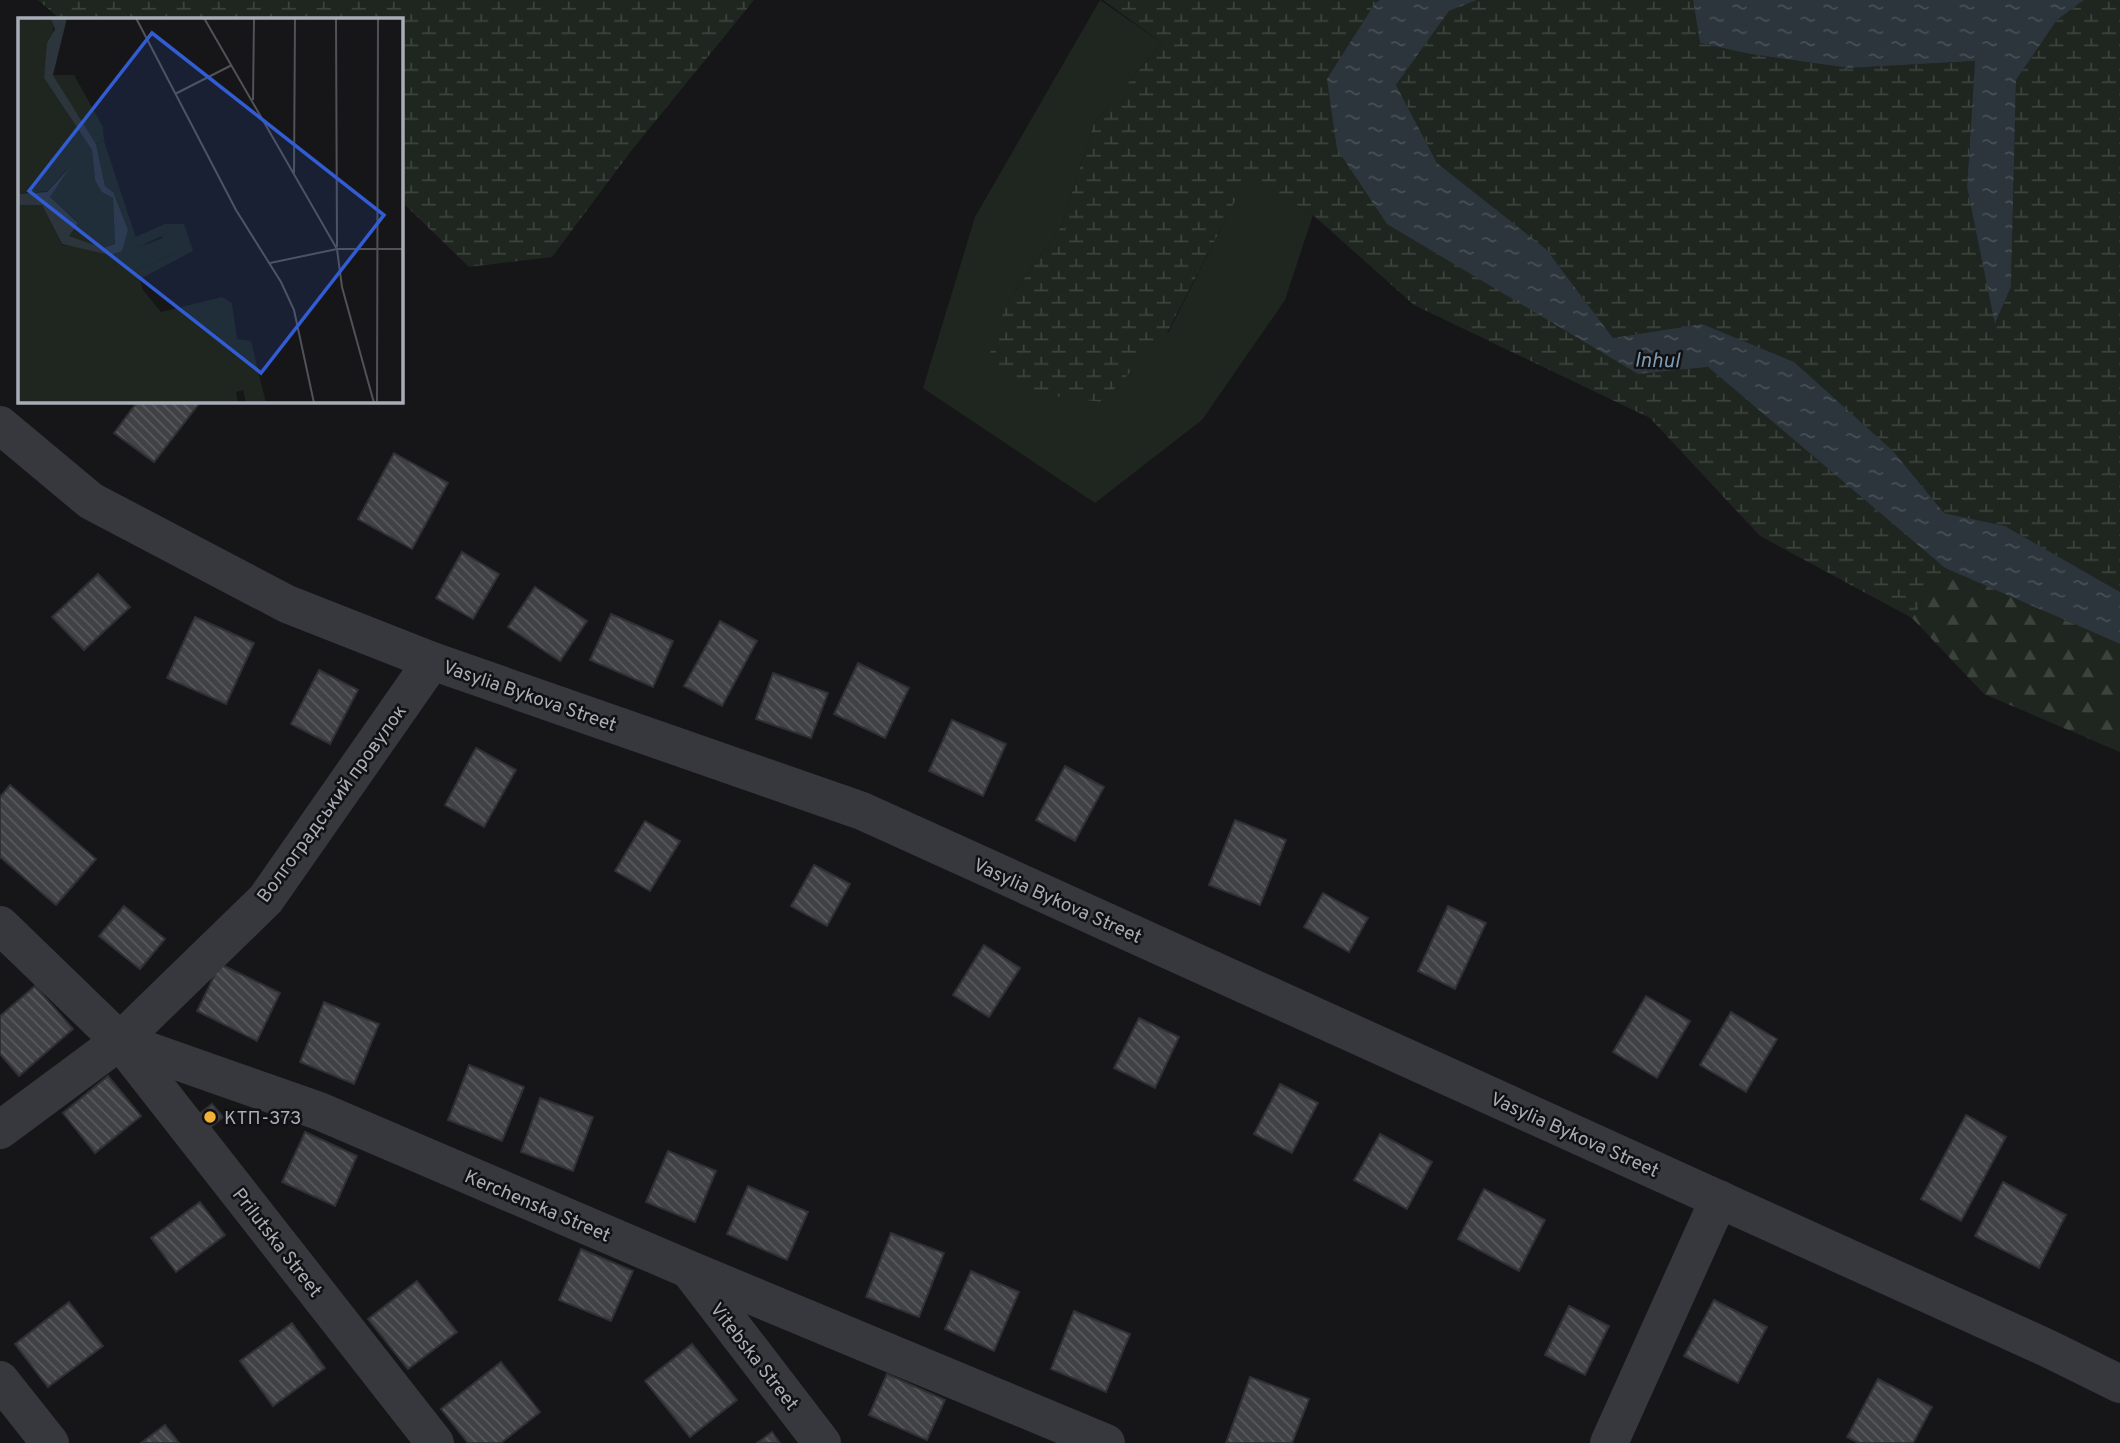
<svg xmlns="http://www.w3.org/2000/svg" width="2120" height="1443" viewBox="0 0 2120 1443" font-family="Overpass,sans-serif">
<defs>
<pattern id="forest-firs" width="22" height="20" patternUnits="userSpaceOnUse" patternTransform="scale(1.75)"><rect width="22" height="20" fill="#1e261f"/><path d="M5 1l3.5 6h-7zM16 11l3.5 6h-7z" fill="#3c433d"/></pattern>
<pattern id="wetland-marsh" width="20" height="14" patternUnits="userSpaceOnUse" patternTransform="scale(1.75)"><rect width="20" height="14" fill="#1e261f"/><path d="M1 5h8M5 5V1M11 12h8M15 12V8" fill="none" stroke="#3c433d"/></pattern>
<pattern id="water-ripples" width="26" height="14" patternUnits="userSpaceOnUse" patternTransform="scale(1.75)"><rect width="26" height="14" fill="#2c353c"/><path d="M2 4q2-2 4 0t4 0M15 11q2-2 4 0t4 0" fill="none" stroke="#485056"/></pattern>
<pattern id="building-back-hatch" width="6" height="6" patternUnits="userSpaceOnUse" patternTransform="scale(1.75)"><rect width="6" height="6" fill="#404145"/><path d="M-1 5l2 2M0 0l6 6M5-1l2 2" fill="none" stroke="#595a5e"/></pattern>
</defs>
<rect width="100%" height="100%" fill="#161618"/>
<!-- green -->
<path fill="#1e261f" d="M1100,0L1162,43L1094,123L1061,227L1006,304L1168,333L1249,173L1313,215L1285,300L1202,420L1095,503L923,388L975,217Z"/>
<!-- forest -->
<path fill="url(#forest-firs)" d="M1945,568L2120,644V752L1984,694L1912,618Z"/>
<!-- wetland -->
<g fill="url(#wetland-marsh)">
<path d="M38,0H754L631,151L552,257L469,267L401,201V19H60Z"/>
<path d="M1103,0H1380L1375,3L1327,80L1638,374L1708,367L1945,568L1912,618L1760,536L1650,418L1414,305L1313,215L1249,174L1167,333L1102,402L1022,392L989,357L1006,304L1061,227L1094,123L1162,43Z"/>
<path d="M1477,0H1693L1700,43L1750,54L1849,68L1975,61L1967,187L1996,323L2011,287L2016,80L2057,20L2084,0H2120V592L2005,526L1944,513L1894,452L1702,324L1613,338L1546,249L1437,163L1396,85L1449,11Z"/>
</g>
<!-- water -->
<g fill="url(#water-ripples)">
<path d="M1380,0H1477L1449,11L1396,85L1437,163L1546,249L1613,338L1702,324L1794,362L1894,452L1944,513L2005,526L2120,592V644L1945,568L1708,367L1638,374L1387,224L1337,149L1327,79L1375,3Z"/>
<path d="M1693,0H2084L2057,20L2016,80L2011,287L1995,324L1967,187L1975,61L1849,68L1750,54L1700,43Z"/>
</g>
<!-- building -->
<g fill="url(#building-back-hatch)" stroke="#303034" stroke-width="2">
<path d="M138,401H201L154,462L114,433Z"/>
<path d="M394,453L448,483L412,549L358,519Z"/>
<path d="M462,552L499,574L473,619L436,598Z"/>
<path d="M98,574L130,607L84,650L52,617Z"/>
<path d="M535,587L587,621L560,661L508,627Z"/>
<path d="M611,614L673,641L653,687L590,660Z"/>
<path d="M195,617L254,643L226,704L167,678Z"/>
<path d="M720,621L757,641L722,706L684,686Z"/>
<path d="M858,663L909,688L885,738L834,714Z"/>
<path d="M319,670L358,690L330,744L291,724Z"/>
<path d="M773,673L828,693L811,738L756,719Z"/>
<path d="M952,720L1006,744L983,796L929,771Z"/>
<path d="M476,748L516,770L484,827L445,805Z"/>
<path d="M1065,766L1104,787L1075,841L1036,820Z"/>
<path d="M10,785L96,859L56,905L0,857V797Z"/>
<path d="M1235,820L1286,840L1260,905L1209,885Z"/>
<path d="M645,821L680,841L650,891L615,871Z"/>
<path d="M814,865L850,884L827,926L791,906Z"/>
<path d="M1323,893L1368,918L1349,952L1304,927Z"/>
<path d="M124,906L165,939L140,969L99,936Z"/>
<path d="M1448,906L1486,923L1455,989L1418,971Z"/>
<path d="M984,945L1020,968L989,1017L953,995Z"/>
<path d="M220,964L280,993L257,1041L197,1011Z"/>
<path d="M35,986L73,1029L19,1076L0,1054V1016Z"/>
<path d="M1646,996L1690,1021L1657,1078L1613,1052Z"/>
<path d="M324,1002L379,1024L354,1084L300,1062Z"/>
<path d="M1731,1012L1777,1039L1746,1092L1700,1065Z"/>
<path d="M1139,1018L1179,1037L1155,1088L1114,1068Z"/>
<path d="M469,1065L524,1087L502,1141L448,1120Z"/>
<path d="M108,1076L141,1116L95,1153L63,1113Z"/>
<path d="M1280,1084L1318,1103L1292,1153L1254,1134Z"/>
<path d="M540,1098L593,1117L573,1171L521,1152Z"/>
<path d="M212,1104L223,1117L207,1130L196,1117Z"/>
<path d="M1966,1115L2006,1137L1961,1221L1921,1199Z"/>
<path d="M305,1132L357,1156L335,1206L282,1182Z"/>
<path d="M1380,1134L1432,1162L1407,1209L1354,1180Z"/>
<path d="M668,1151L716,1171L695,1222L646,1202Z"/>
<path d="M2003,1182L2066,1215L2039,1268L1975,1236Z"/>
<path d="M748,1186L808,1212L787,1260L727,1234Z"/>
<path d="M1484,1189L1545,1220L1519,1271L1458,1239Z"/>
<path d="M200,1202L225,1235L176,1272L151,1238Z"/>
<path d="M891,1233L944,1253L919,1317L866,1297Z"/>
<path d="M581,1249L633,1271L611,1321L559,1300Z"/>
<path d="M971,1271L1019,1292L994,1351L945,1329Z"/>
<path d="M417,1281L457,1332L408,1369L368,1319Z"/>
<path d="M1714,1300L1767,1327L1738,1383L1684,1356Z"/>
<path d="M69,1302L103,1346L48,1387L15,1344Z"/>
<path d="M1569,1306L1609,1326L1585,1375L1545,1355Z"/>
<path d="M1074,1311L1130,1334L1106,1392L1051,1369Z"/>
<path d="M292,1323L325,1368L273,1406L240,1361Z"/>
<path d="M692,1344L737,1400L690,1437L645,1381Z"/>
<path d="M501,1362L540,1412L501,1443H468L441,1409Z"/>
<path d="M887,1374L945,1400L927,1440L869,1415Z"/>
<path d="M1250,1377L1309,1399L1292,1443H1226Z"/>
<path d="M1878,1379L1932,1407L1913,1443H1859L1847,1437Z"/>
<path d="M165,1425L179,1443H141Z"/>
<path d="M772,1432L780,1443H757Z"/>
</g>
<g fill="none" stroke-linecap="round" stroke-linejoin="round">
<!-- minor -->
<g stroke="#37383d" stroke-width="38">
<path d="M0,425L91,501L287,604L432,661L862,811L2047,1348L2120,1384"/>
<path d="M0,925L120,1041L319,1111L688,1269L1106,1443"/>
<path d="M120,1041L435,1443"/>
<path d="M0,1130L120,1041L266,899L432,661"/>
<path d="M690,1271L822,1443"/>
<path d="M0,1380L50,1443"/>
<path d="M1609,1443L1719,1199"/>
</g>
</g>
<!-- markers -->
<circle fill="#f2b134" stroke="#111113" stroke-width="2.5" cx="210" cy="1117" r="7"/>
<g text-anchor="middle" stroke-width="5" stroke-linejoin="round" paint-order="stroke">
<!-- street labels -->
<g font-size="19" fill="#a8adb8" stroke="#111113">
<text transform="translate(530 695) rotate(19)" y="7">Vasylia Bykova Street</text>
<text transform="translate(331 803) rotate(-54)" y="7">Волгоградський провулок</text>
<text transform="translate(1058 900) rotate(24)" y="7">Vasylia Bykova Street</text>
<text transform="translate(1575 1134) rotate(24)" y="7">Vasylia Bykova Street</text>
<text transform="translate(538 1205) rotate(23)" y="7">Kerchenska Street</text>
<text transform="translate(278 1242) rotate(52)" y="7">Prilutska Street</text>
<text transform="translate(755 1356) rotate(52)" y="7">Vitebska Street</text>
</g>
<!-- poi labels -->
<g font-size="19" fill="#a8adb8" stroke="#111113" text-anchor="start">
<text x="224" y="1124">КТП-373</text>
</g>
<!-- water labels -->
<g font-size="21" font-style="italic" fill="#7f9bb3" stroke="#111113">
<text transform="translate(1657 360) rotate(1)" y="7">Inhul</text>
</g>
</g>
<!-- overview -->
<g transform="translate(18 18)">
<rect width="385" height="385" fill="#161618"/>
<path d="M147,206H166L175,233L122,261L119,251L159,235L143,218L121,229L117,219Z" fill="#1e261f"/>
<path d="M35,57H56L85,109L86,123L78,126Z" fill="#1e261f"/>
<path d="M0,0L37,2L26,60L74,132L77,162L95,180L97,226L85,230L50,218L60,204L32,179L51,149L29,173L0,176ZM86,123L121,229L156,216L164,224L165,231L159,235L119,251L125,272L143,294L204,279L214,285L219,321L233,323L248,385H228L225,372L218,374L220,385H0V187H24L44,227L104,233L95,174L87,168L78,126Z" fill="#1e261f"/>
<path d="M33,0H49L35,57L78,126L87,168L95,174L110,212L104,233L92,237L44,226L24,187H0V176L29,174L52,149L32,179L60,205L51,218L85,230L97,226L95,180L84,174L77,162L74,132L26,60L29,25L37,11Z" fill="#2c353c"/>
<path fill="none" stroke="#505258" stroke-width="2" d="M118,0L218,192L263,264L276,292L296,385M186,0L319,231L324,269L356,385M318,0L319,229M157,76L214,47M235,82L236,0M276,155L277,0M252,245L319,231H385M359,385L360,0"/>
<path fill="#325cd3" fill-opacity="0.15" stroke="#325cd3" stroke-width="3.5" d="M134,15L366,197L243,355L11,173Z"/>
<rect width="385" height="385" fill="none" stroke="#a8adb8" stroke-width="3.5"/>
</g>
</svg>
